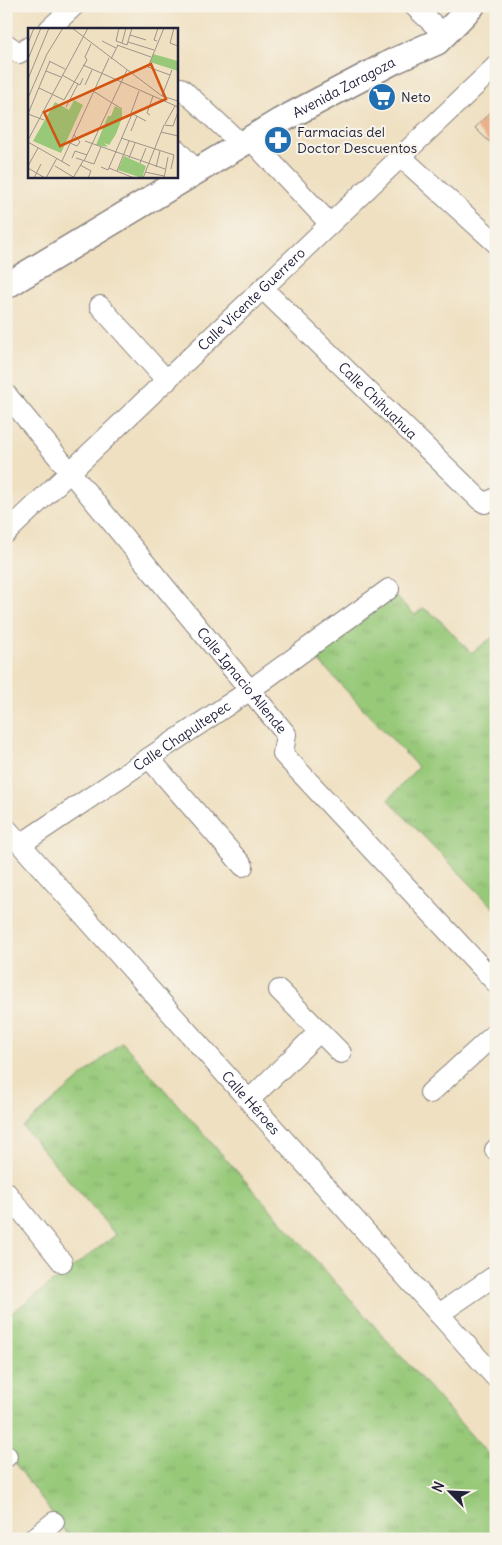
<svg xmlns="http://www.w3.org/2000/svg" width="502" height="1545" viewBox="0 0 502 1545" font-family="Delius,sans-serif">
<defs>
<pattern id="grass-tufts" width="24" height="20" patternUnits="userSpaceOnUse" patternTransform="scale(1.25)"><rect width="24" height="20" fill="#97c979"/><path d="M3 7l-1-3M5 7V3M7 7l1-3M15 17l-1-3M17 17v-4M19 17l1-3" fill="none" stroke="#82ac6a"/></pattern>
</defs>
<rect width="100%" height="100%" fill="#f7f3e8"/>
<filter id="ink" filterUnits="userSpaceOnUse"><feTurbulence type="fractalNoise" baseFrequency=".02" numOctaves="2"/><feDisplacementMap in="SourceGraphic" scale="10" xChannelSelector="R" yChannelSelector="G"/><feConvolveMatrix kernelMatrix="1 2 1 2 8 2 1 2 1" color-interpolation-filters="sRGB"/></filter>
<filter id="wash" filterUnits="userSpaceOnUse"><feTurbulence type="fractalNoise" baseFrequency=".0096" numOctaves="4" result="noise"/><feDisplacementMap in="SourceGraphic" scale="20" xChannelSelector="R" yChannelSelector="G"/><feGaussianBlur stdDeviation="1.12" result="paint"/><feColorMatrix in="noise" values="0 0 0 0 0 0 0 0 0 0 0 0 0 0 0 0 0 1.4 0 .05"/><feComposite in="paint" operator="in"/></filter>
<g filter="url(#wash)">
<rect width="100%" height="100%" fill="#efe0c1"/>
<!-- grass -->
<g fill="url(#grass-tufts)" stroke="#5c765a">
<path d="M395,596L415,615L423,608L438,618L471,653L496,635V910L388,800L418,767L314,656Z"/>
<path d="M122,1042L496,1463V1539H71L6,1451V1317L116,1235L23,1127Z"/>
</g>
<g id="blocks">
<!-- building -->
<path fill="#ebaf89" d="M496,106V148L475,128Z"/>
</g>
</g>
<g filter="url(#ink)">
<use href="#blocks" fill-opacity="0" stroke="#88817e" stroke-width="1"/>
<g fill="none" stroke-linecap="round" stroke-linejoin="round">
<!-- minor casing -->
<g stroke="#88817e" stroke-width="22">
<g id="minor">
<path d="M414,6L445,35"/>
<path d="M49,29L74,6"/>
<path d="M6,44L19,53L29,47"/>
<path d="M181,88L241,144"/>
<path d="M250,139L330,224"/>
<path d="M176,149L197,171"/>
<path d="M400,156L496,243"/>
<path id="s1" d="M263,289L480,500L485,503L496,498"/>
<path d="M100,306L167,381"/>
<path id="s2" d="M6,394L286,734L283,754L496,983"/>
<path id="s3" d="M6,533L496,66"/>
<path d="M149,758L243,866"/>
<path id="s4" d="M6,828L496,1378"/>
<path id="s5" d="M21,844L250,690L389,589"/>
<path d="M279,990L341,1053"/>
<path d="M430,1093L496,1033"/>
<path d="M249,1100L319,1032"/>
<path d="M495,1150L496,1149"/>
<path d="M6,1192L62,1262"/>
<path d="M439,1314L496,1275"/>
<path d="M6,1457L7,1456"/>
<path d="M33,1539L54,1522"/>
</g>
</g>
<!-- major casing -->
<g stroke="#88817e" stroke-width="28">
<g id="major">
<path id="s6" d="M6,286L280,121L394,61L437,42L472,6"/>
</g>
</g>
<!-- minor -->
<use href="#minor" stroke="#fff" stroke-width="20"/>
<!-- major -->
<use href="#major" stroke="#fff" stroke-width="25"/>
</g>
</g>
<!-- icons -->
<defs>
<g id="supermarket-disc" transform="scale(1.4375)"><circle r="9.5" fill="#1f6fb2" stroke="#f7f3e8"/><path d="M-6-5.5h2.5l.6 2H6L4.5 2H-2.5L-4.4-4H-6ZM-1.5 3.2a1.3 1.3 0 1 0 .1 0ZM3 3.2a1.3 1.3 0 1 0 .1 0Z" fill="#fff"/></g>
<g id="pharmacy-disc" transform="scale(1.4375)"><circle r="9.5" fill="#1f6fb2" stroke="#f7f3e8"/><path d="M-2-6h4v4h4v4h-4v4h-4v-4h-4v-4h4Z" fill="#fff"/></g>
</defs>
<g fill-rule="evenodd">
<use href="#supermarket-disc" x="382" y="97"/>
<use href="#pharmacy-disc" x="278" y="140"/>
</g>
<g text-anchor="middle" stroke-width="4.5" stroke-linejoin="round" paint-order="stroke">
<!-- street labels -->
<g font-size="14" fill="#22223b" stroke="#f7f3e8">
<text dy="5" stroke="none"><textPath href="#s6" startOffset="392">Avenida Zaragoza</textPath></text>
<text dy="5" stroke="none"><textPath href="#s3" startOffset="339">Calle Vicente Guerrero</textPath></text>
<text dy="5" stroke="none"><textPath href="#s1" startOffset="160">Calle Chihuahua</textPath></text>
<text dy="5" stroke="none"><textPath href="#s2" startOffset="371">Calle Ignacio Allende</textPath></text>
<text dy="5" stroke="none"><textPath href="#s5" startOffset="194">Calle Chapultepec</textPath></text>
<text dy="5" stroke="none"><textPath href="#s4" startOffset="368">Calle Héroes</textPath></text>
</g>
<!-- poi labels -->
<g font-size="14" fill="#22223b" stroke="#f7f3e8" text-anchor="start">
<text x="401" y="102">Neto</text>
<text x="297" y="137">Farmacias del<tspan x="297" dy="16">Doctor Descuentos</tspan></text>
</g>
</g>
<!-- overview -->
<g transform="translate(28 28)">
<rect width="150" height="150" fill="#efe0c1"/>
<path d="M46,72L55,77L33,125L5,113L27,74L41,82ZM87,78L94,82V90L88,106L81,117L76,115L80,119L68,117L80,88H83ZM96,128L118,138L114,150L90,142Z" fill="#97c979"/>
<path d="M125,26L150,33V43L122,34Z" fill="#97c979"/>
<path fill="none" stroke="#9d948b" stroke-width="1" d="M44,0L134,68L150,73M91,0L88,13L99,17L104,0M136,0L120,39L142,47M146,0L142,15L150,18M102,7L118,12M74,13L88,20M129,13L126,12L130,0M100,14L126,22M0,15L6,0M94,15L98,0M89,17L123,29M0,31L13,0M83,31L90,17M21,33L37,41M55,37L150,79M18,43L33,49M34,47L52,57L55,50M0,51L21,0M57,57L64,42M11,60L36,72L59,32L57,29L63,16M65,63L94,81M111,63L103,85L118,93M134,68L144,42M0,70L19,26L35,0M38,79L50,56M0,86L22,33M0,86L16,92M122,87L119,85L125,68M137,96L147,78M103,103L109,88M133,104L150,108M93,110L146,127L143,141M0,112L60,0M57,113L137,141M0,114L42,138M42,115L49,118L52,114L46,107M44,130L47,123L59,127M48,130L66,136L73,119M101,130L107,115M34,133L81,30M56,133L99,42M112,135L118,120M52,137L63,143L60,150M0,138L10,120M27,138L47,150M73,139L80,142L104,86M128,139L132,123M0,140L17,150M81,140L106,150M89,143L101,113M117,144L136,148M6,150L13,136M18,150L29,130M45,150L55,133M115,150L136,97L145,98L150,84M136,150L140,129"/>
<path fill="#d45411" fill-opacity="0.15" stroke="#d45411" stroke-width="2.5" d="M123,36L138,71L32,118L16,84Z"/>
<rect width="150" height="150" fill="none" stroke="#22223b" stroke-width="2.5"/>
</g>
<!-- margin -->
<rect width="502" height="1545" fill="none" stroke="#f7f3e8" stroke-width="25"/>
<!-- north arrow -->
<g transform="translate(450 1492) rotate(294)" stroke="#f7f3e8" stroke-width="4" paint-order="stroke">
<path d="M0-4L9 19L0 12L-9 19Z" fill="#22223b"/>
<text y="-8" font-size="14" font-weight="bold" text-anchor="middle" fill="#22223b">N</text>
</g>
</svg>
